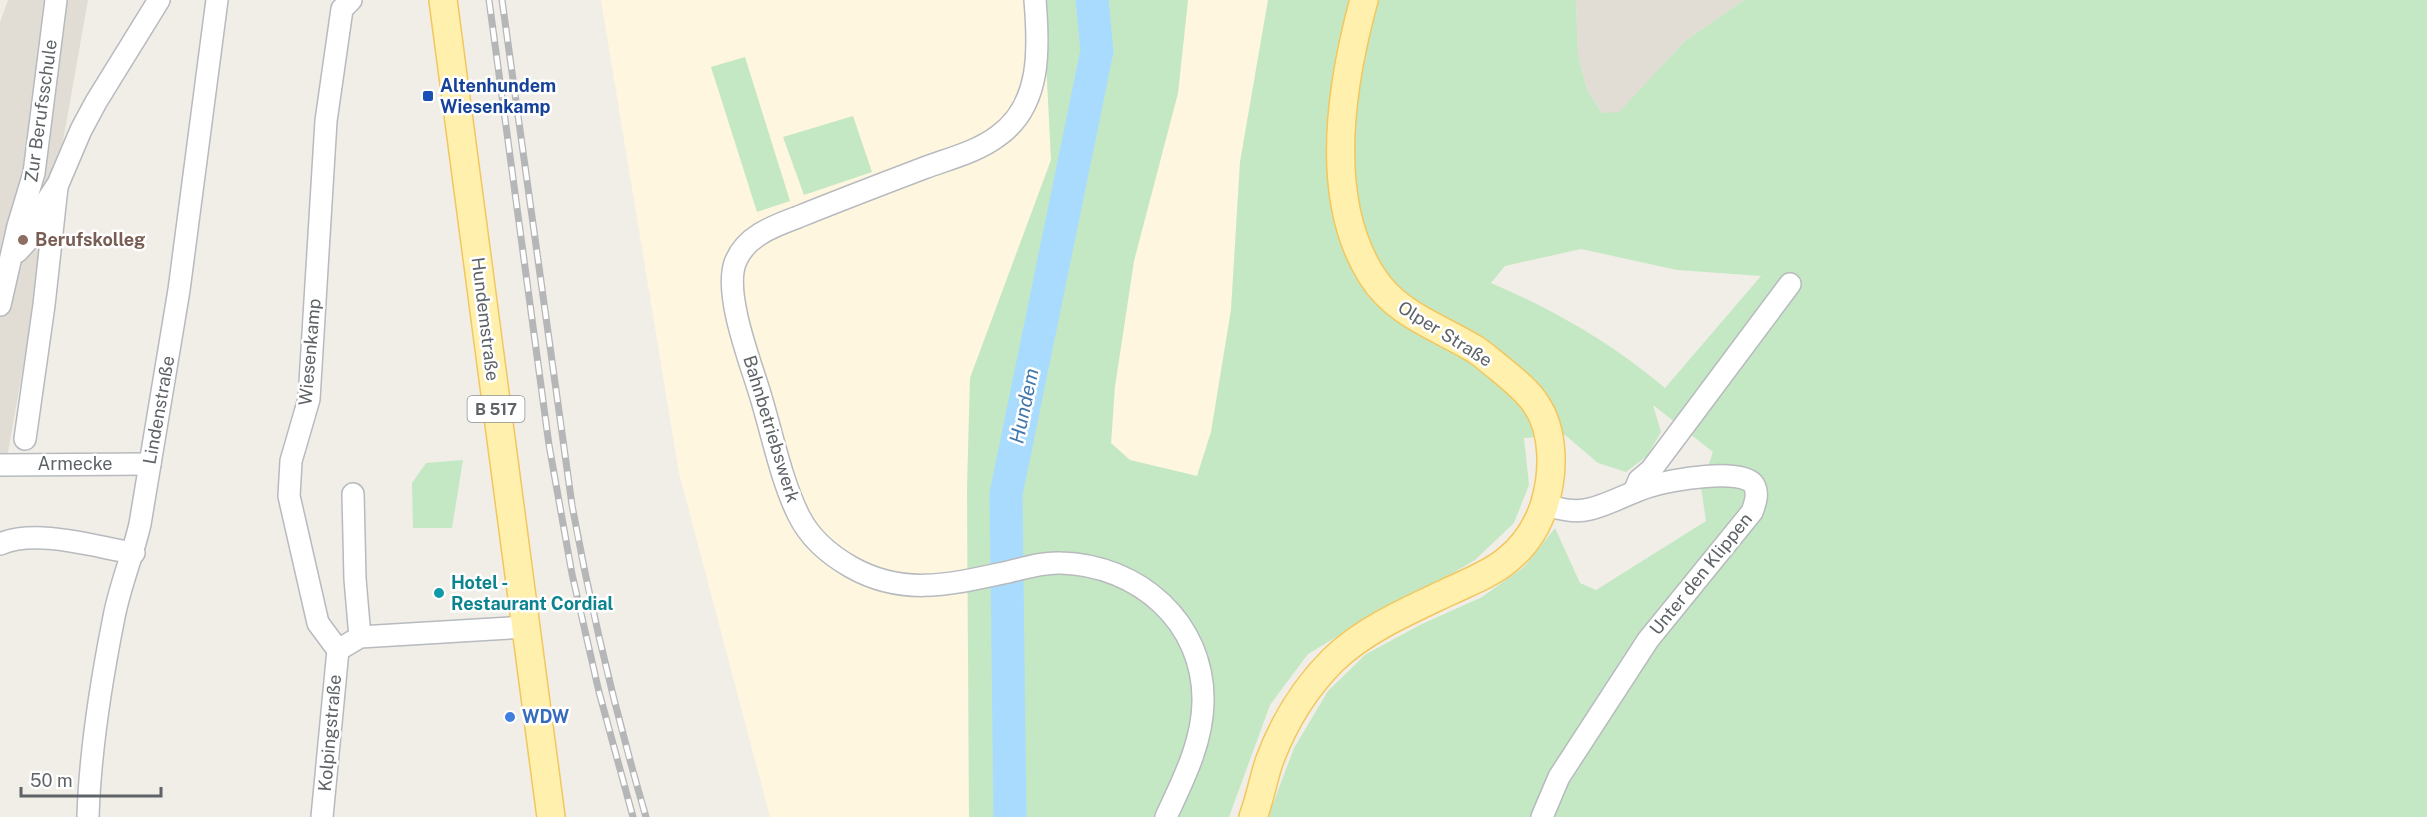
<svg xmlns="http://www.w3.org/2000/svg" width="2427" height="817" viewBox="0 0 2427 817" font-family="'Public Sans',sans-serif">
<rect width="100%" height="100%" fill="#f1eee7"/>
<!-- commercial -->
<g fill="#fef6df">
<path d="M601,0H1043L1051,160L970,378L967,489L969,817H770L679,473Z"/>
<path d="M1188,0H1268L1240,162L1231,310L1211,432L1197,476L1130,460L1111,443L1115,386L1134,261L1178,93Z"/>
</g>
<!-- education -->
<g fill="#e1ddd5">
<path d="M8,0H88L7,458H0V22Z"/>
<path d="M1576,0H1744L1685,41L1619,113H1602L1587,90L1578,55Z"/>
</g>
<!-- green -->
<g fill="#c5e8c4" fill-rule="evenodd">
<path d="M1043,0H1188L1178,93L1134,261L1115,386L1111,443L1130,460L1197,476L1211,432L1231,310L1240,162L1268,0H1576L1578,55L1587,90L1602,113L1619,112L1685,41L1744,0H2427V817H1268L1294,748L1328,691L1366,654L1422,624L1482,597L1524,567L1555,528L1580,583L1596,590L1706,521L1701,487L1713,452L1653,405L1661,432L1647,456L1626,472L1598,463L1565,435L1524,438L1529,485L1514,523L1475,560L1438,582L1368,618L1308,654L1270,705L1229,817H1162L1157,814L1155,817H969L967,489L970,378L1051,160ZM1581,249L1677,270L1761,276L1665,388C1613,344 1553,309 1491,283L1505,266Z"/>
<path d="M745,57L790,201L757,212L711,67Z"/>
<path d="M853,116L872,172L804,195L783,137Z"/>
<path d="M463,460L452,528H413L412,483L426,463Z"/>
</g>
<g fill="none" stroke-linecap="round" stroke-linejoin="round">
<!-- river -->
<path stroke="#a9dbff" stroke-width="33" d="M1010,817L1006,494L1097,51L1092,0"/>
<!-- minor casing -->
<g stroke="#b7babe" stroke-width="24">
<g id="minor">
<path d="M351,0L342,9L326,121L309,399L291,461L289,496L318,623L338,650L360,637L525,627"/>
<path d="M1035,0C1039,47 1042,105 998,136C977,152 948,159 924,168C882,184 840,200 798,217C774,226 745,236 735,263C724,295 750,361 760,394C772,433 781,480 799,516C810,538 830,555 851,567C904,597 952,584 1008,572C1025,568 1043,562 1061,563C1138,565 1205,622 1203,703C1202,744 1183,780 1166,817"/>
<path d="M17,252L27,241L40,211L58,184L81,130L96,102L159,0"/>
<path d="M0,305L18,226L34,173L56,0"/>
<path d="M25,439L44,305L57,187"/>
<path d="M0,465L150,464"/>
<path d="M1634,492L1639,480L1651,470L1790,284"/>
<path d="M353,494L355,579L360,637"/>
<path d="M0,544C37,528 95,547 134,553"/>
<path d="M88,817C90,750 101,682 114,617C120,585 133,555 140,524L179,290L217,0"/>
<path d="M322,817L338,650"/>
<path d="M1542,817L1559,777L1648,640L1752,512C1755,504 1759,494 1754,485C1743,467 1670,480 1651,486C1630,492 1611,504 1590,509C1574,513 1560,509 1544,505"/>
</g>
</g>
<!-- major casing -->
<g stroke="#f3c65e" stroke-width="30">
<g id="major">
<path d="M443,0L551,817"/>
<path d="M1253,817C1260,799 1263,780 1269,762C1283,724 1305,688 1333,660C1365,629 1410,610 1450,591C1469,582 1490,574 1506,561C1524,547 1537,527 1544,506C1554,474 1555,432 1536,404C1526,389 1511,378 1498,367C1490,361 1482,353 1473,348C1436,326 1396,314 1372,276C1322,198 1341,84 1364,0"/>
</g>
</g>
<!-- minor -->
<use href="#minor" stroke="#fff" stroke-width="21"/>
<!-- major -->
<use href="#major" stroke="#fff0ae" stroke-width="27"/>
<!-- rail casing -->
<g stroke="#b5b6b7" stroke-width="7">
<g id="rail">
<path d="M489,0L549,445L572,574L599,692L633,817"/>
<path d="M502,0L572,505C591,610 616,714 646,817"/>
</g>
</g>
<!-- rail -->
<use href="#rail" stroke="#fff" stroke-width="4.5" stroke-dasharray="14" stroke-linecap="butt"/>
</g>
<!-- markers -->
<rect fill="#1a4fb4" stroke="#fff" stroke-width="2" x="422" y="90" width="12" height="12" rx="3"/>
<circle fill="#8d6e63" stroke="#fff" stroke-width="2" cx="23" cy="240" r="6"/>
<circle fill="#0f9aa8" stroke="#fff" stroke-width="2" cx="439" cy="593" r="6"/>
<circle fill="#3f7fe0" stroke="#fff" stroke-width="2" cx="510" cy="717" r="6"/>
<g text-anchor="middle" stroke-width="5" stroke-linejoin="round" paint-order="stroke">
<!-- shield labels -->
<rect fill="#fff" stroke="#8e9295" stroke-width="1.5" x="467.5" y="396" width="57" height="26" rx="4.5"/>
<g font-size="16" font-weight="bold" fill="#5e6367">
<text x="496" y="415">B 517</text>
</g>
<!-- transit labels -->
<g font-size="18" font-weight="bold" fill="#164399" stroke="#fff" text-anchor="start">
<text x="440" y="92">Altenhundem<tspan x="440" dy="21">Wiesenkamp</tspan></text>
</g>
<!-- street labels -->
<g font-size="18" fill="#5e6367" stroke="#fff">
<text transform="translate(41 111) rotate(-82)" y="6">Zur Berufsschule</text>
<text transform="translate(485 319) rotate(83)" y="6">Hundemstraße</text>
<text transform="translate(1445 334) rotate(32)" y="6">Olper Straße</text>
<text transform="translate(310 352) rotate(-85)" y="6">Wiesenkamp</text>
<text transform="translate(159 410) rotate(-80)" y="6">Lindenstraße</text>
<text transform="translate(771 429) rotate(73)" y="6">Bahnbetriebswerk</text>
<text x="75" y="470">Armecke</text>
<text transform="translate(1701 574) rotate(-51)" y="6">Unter den Klippen</text>
<text transform="translate(330 733) rotate(-85)" y="6">Kolpingstraße</text>
</g>
<!-- education labels -->
<g font-size="18" font-weight="bold" fill="#785e54" stroke="#fff" text-anchor="start">
<text x="35" y="246">Berufskolleg</text>
</g>
<!-- culture labels -->
<g font-size="18" font-weight="bold" fill="#0d838f" stroke="#fff" text-anchor="start">
<text x="451" y="589">Hotel -<tspan x="451" dy="21">Restaurant Cordial</tspan></text>
</g>
<!-- shop labels -->
<g font-size="18" font-weight="bold" fill="#366cbe" stroke="#fff" text-anchor="start">
<text x="522" y="723">WDW</text>
</g>
<!-- water labels -->
<g font-size="20" font-style="italic" fill="#4176aa" stroke="#fff">
<text transform="translate(1024 406) rotate(-78)" y="7">Hundem</text>
</g>
</g>
<!-- scale -->
<path d="M21 787v9h140v-9" fill="none" stroke="#5e6367" stroke-width="3"/>
<text x="30" y="787" font-size="18" fill="#5e6367" stroke="#ffffff" stroke-width="4.5" paint-order="stroke">50 m</text>
</svg>
